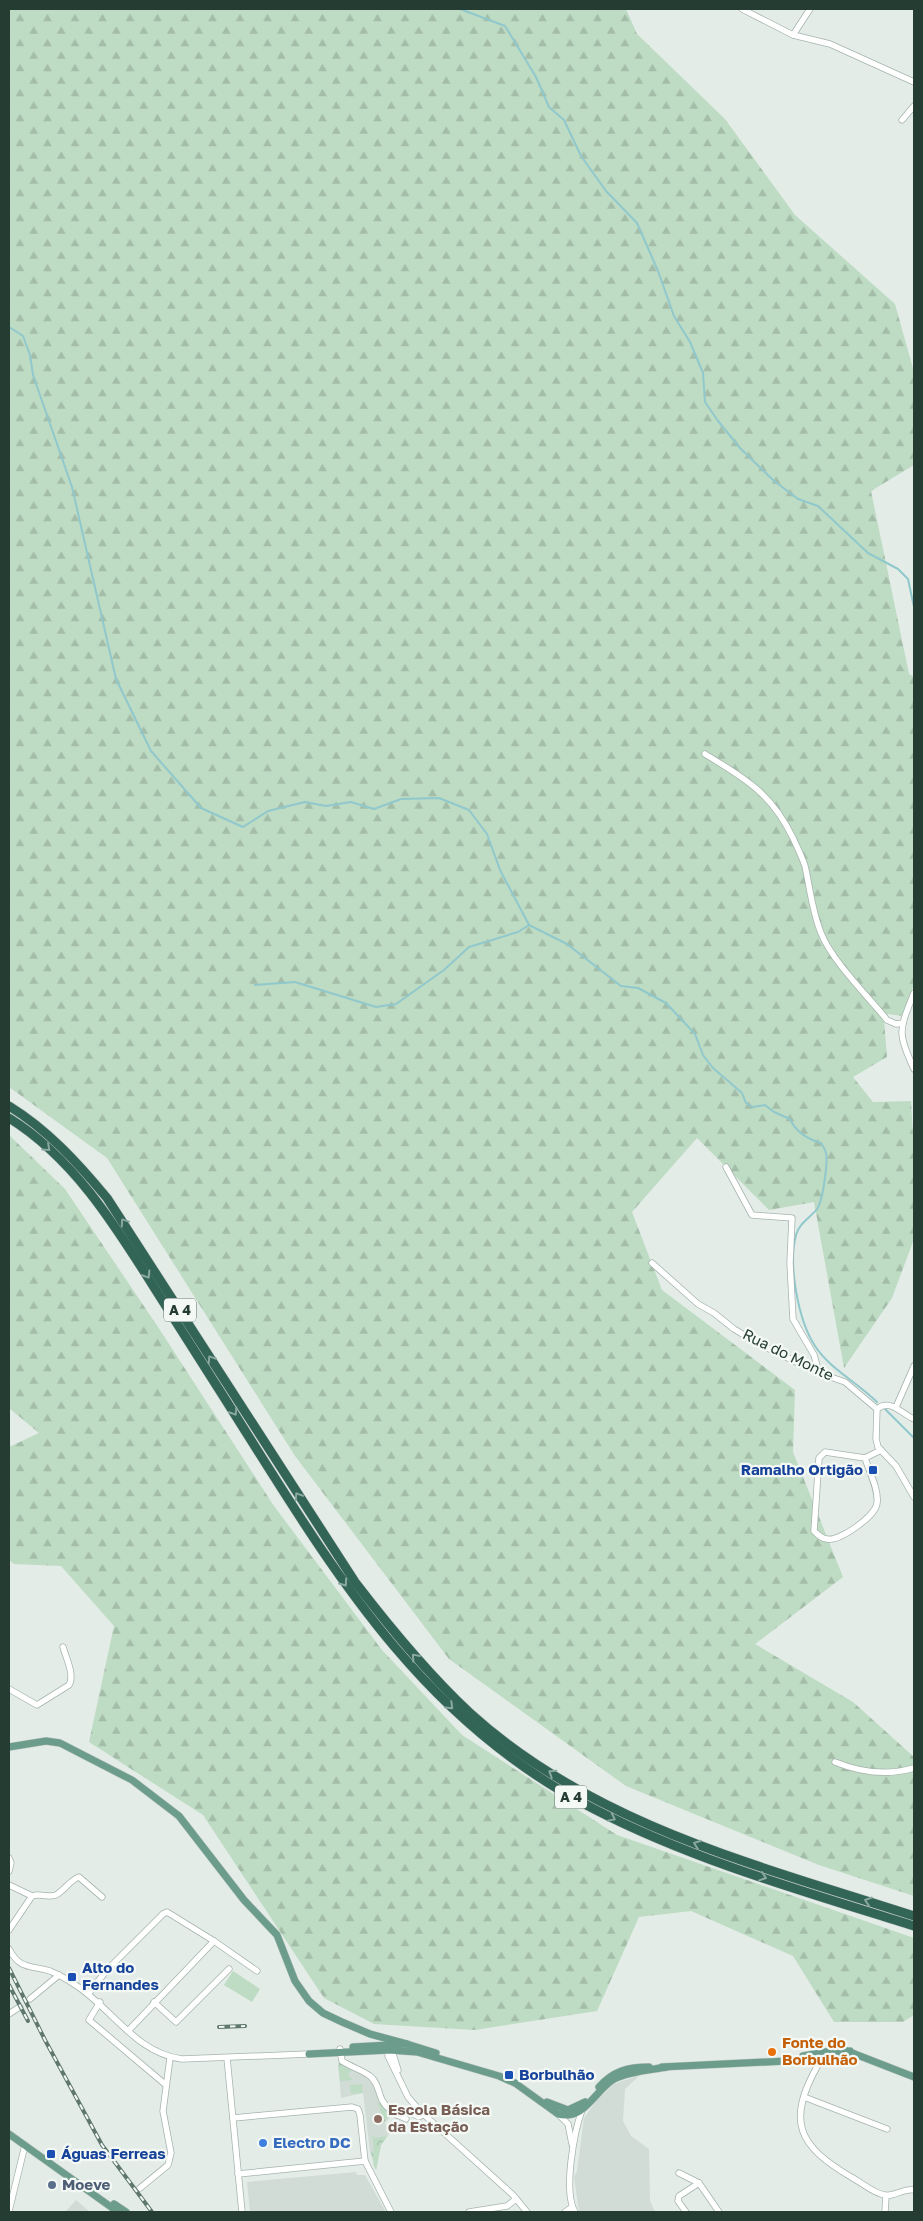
<svg xmlns="http://www.w3.org/2000/svg" width="923" height="2221" viewBox="0 0 923 2221" font-family="'Golos Text',sans-serif">
<defs>
<pattern id="forest-firs" width="22" height="20" patternUnits="userSpaceOnUse" patternTransform="scale(1.25)"><rect width="22" height="20" fill="#bedbc4"/><path d="M5 1l3.5 6h-7zM16 11l3.5 6h-7z" fill="#a3bda9"/></pattern>
<pattern id="park-crowns" width="20" height="18" patternUnits="userSpaceOnUse" patternTransform="scale(1.25)"><rect width="20" height="18" fill="#bedbc4"/><path d="M2 6a3 3 0 1 1 6 0M12 15a3 3 0 1 1 6 0" fill="none" stroke="#a3bda9"/></pattern>
</defs>
<rect width="100%" height="100%" fill="#e3ece7"/>
<!-- built -->
<g fill="#d2dcd6">
<path d="M338,2063L371,2078L392,2115L385,2123L390,2133L381,2145L376,2170L370,2152L363,2093L341,2098Z"/>
<path d="M640,2075L625,2089L623,2121L631,2136L649,2149L650,2201L655,2212H579L574,2177L577,2171L584,2118L596,2101L614,2084Z"/>
<path d="M356,2172L357,2175H365L386,2212H250L247,2182Z"/>
<path d="M76,2200L90,2212H65Z"/>
</g>
<!-- forest -->
<g fill="url(#forest-firs)">
<path d="M9,9H626L637,34L725,119L795,215L895,304L914,372V465L871,491L909,674L914,677V984L903,1016L888,1014L884,1020L887,1057L853,1077L873,1102L911,1101L914,1151V1239L892,1298L844,1368L814,1202L769,1210L697,1138L632,1212L662,1290L795,1390L793,1452L843,1577L755,1644L853,1702L914,1757V1896L819,1865L626,1786L449,1659L295,1456L107,1158L9,1087Z"/>
<path d="M9,1135L65,1189L158,1327L274,1506L382,1650L462,1735L617,1835L914,1938V2015L903,2022H834L793,1956L691,1911L639,1917L597,2011L475,2030L374,2024L324,1998L203,1815L89,1742L114,1626L61,1566L14,1564L9,1560V1447L39,1433L9,1408Z"/>
</g>
<!-- park -->
<g fill="url(#park-crowns)">
<path d="M342,2062L352,2069L348,2075L353,2080L340,2081L338,2063Z"/>
<path d="M363,2084L362,2088L363,2093L351,2094L350,2085Z"/>
<path d="M379,2102L390,2114L384,2122L378,2103Z"/>
<path d="M372,2134L375,2138L387,2136L381,2145L376,2170L373,2164L374,2163L371,2152L374,2151Z"/>
</g>
<!-- pitch -->
<path fill="#bedbc4" d="M233,1971L260,1989L252,2002L224,1985Z"/>
<g fill="none" stroke-linecap="round" stroke-linejoin="round">
<!-- stream -->
<g stroke="#90c8cc" stroke-width="2">
<path d="M460,9L505,26L536,77L549,107L564,120L581,156L606,191L637,223L658,271L674,316L690,342L703,373L705,402L718,421L740,448L773,480L798,499L818,506L868,553L898,569L908,579L914,607"/>
<path d="M9,327L23,336L30,355L33,375L72,487L116,679L151,751L201,808L243,827L268,811L305,802L326,806L351,802L374,809L401,799L439,798L469,810L487,834L500,870L529,925L567,944L621,986L638,988L666,1003L695,1034L703,1055L713,1068L742,1093L746,1103L752,1107L765,1105L774,1112L790,1119C796,1132 807,1139 821,1143C823,1146 825,1149 826,1153C828,1162 823,1201 817,1209C810,1218 800,1222 796,1235C788,1264 798,1320 815,1346C830,1369 857,1382 877,1402"/>
<path d="M255,985L295,982L376,1007L396,1004L444,970L469,947L518,932L529,925"/>
<path d="M885,1409L914,1438"/>
</g>
<!-- minor-tunnel -->
<path stroke="#bdc9c3" stroke-width="5.5" stroke-dasharray="5.5 3" stroke-linecap="butt" d="M18,2008L30,1999"/>
<!-- minor casing -->
<g stroke="#a6b4ad" stroke-width="7">
<g id="minor">
<path d="M742,9L793,35L830,44L914,82"/>
<path d="M793,35L810,9"/>
<path d="M902,120L914,106"/>
<path d="M705,754C746,779 771,793 793,838C797,847 802,857 805,866C810,888 812,911 821,933C832,961 867,995 887,1020L896,1024L903,1023"/>
<path d="M914,993C899,1031 897,1031 914,1069"/>
<path d="M726,1167L752,1215L792,1218L790,1263L793,1319L814,1355L819,1373"/>
<path d="M652,1263L698,1304L714,1313L734,1329L757,1343L819,1373L845,1382L877,1409"/>
<path d="M896,1407L914,1366"/>
<path d="M914,1419C902,1414 890,1398 877,1409L876,1439L878,1447L896,1466L914,1497"/>
<path d="M865,1458C869,1471 879,1490 877,1503C876,1516 839,1542 827,1539C822,1539 818,1535 814,1531L819,1458L825,1452L865,1458L881,1450"/>
<path d="M9,1689L37,1705L69,1685C75,1675 66,1658 63,1647"/>
<path d="M835,1762C862,1773 887,1776 914,1768"/>
<path d="M9,1858L11,1863L9,1871"/>
<path d="M9,1885L32,1896C40,1893 48,1898 56,1895C65,1890 70,1880 79,1877L102,1897"/>
<path d="M9,1930L32,1896"/>
<path d="M9,1949C20,1970 30,1965 50,1971C60,1975 68,1980 77,1986C113,2010 136,2053 182,2059L309,2054"/>
<path d="M89,1993L106,1971L163,1914L167,1912L214,1941L257,1971"/>
<path d="M30,1999L59,1975"/>
<path d="M100,2002L89,2020L166,2085"/>
<path d="M154,2002L176,2022L229,1969"/>
<path d="M9,2014L18,2008"/>
<path d="M128,2031L214,1941"/>
<path d="M340,2049L342,2061C351,2067 362,2070 370,2076C378,2082 378,2092 382,2100C387,2110 396,2115 406,2119"/>
<path d="M389,2050L388,2056L408,2097L420,2111L513,2195L527,2212"/>
<path d="M389,2050L393,2054L398,2070"/>
<path d="M813,2056L818,2065C786,2121 798,2146 851,2177C861,2182 874,2194 885,2195C895,2197 903,2188 914,2190"/>
<path d="M227,2058L242,2212"/>
<path d="M804,2097L887,2129"/>
<path d="M558,2114L568,2124L572,2144"/>
<path d="M397,2115C406,2110 410,2112 419,2117L424,2114"/>
<path d="M233,2118L352,2107L358,2109L360,2115L365,2161L391,2212"/>
<path d="M679,2173L699,2183L719,2212"/>
<path d="M238,2174L365,2161"/>
<path d="M140,2188L168,2165L171,2153L163,2111L170,2058"/>
<path d="M9,2211L25,2145"/>
<path d="M469,2212L507,2206L516,2199"/>
<path d="M565,2212L572,2207"/>
<path d="M575,2212C563,2192 574,2132 582,2110"/>
<path d="M686,2212L678,2201L679,2196L699,2183"/>
<path d="M885,2212L886,2196"/>
</g>
</g>
<!-- major casing -->
<g stroke="#c2c8c6" stroke-width="8">
<g id="major">
<path d="M9,1747L46,1741L60,1743L132,1780L179,1816L244,1900L277,1935L295,1981L309,2001L323,2013L342,2022L370,2034L407,2044"/>
<path d="M353,2047L407,2044L436,2053"/>
<path d="M309,2054L389,2050L417,2052L499,2076L515,2083L558,2114C585,2121 594,2091 614,2079C630,2071 650,2070 667,2067"/>
<path d="M803,2056L842,2049L914,2077"/>
<path d="M662,2067L786,2061L797,2062L850,2051"/>
<path d="M599,2087C613,2071 628,2067 649,2067"/>
<path d="M547,2102L568,2110L585,2102"/>
<path d="M9,2134L118,2212"/>
<path d="M114,2204L126,2212"/>
</g>
</g>
<!-- highway casing -->
<g stroke="#c2c8c6" stroke-width="10">
<g id="highway">
<path d="M9,1106C48,1130 78,1163 107,1198L355,1582C391,1629 427,1673 470,1713C593,1825 760,1866 914,1916"/>
<path d="M9,1118C72,1157 113,1222 152,1284C172,1316 193,1348 213,1380C320,1547 409,1715 594,1809C695,1861 806,1892 914,1926"/>
</g>
</g>
<!-- minor -->
<use href="#minor" stroke="#fff" stroke-width="5.5"/>
<!-- major -->
<use href="#major" stroke="#6c9d8c" stroke-width="7"/>
<!-- highway -->
<use href="#highway" stroke="#336557" stroke-width="9"/>
<!-- rail casing -->
<g stroke="#5f776f" stroke-width="4">
<g id="rail">
<path d="M9,1968L45,2040L102,2145L152,2212"/>
<path d="M9,1985L28,2021"/>
<path d="M219,2027L245,2026"/>
</g>
</g>
<!-- rail -->
<use href="#rail" stroke="#f4f9f6" stroke-width="2" stroke-dasharray="5.5" stroke-linecap="butt"/>
</g>
<!-- one-way arrows -->
<defs><path id="oneway-chevron" d="M-2-3.5L2.5 0L-2 3.5" fill="none" stroke-width="1.6" stroke-linecap="round" stroke-linejoin="round" transform="scale(1.25)"/></defs>
<g stroke="#8aa89f">
<use href="#oneway-chevron" transform="translate(47 1148) rotate(42)"/>
<use href="#oneway-chevron" transform="translate(124 1222) rotate(-124)"/>
<use href="#oneway-chevron" transform="translate(147 1275) rotate(58)"/>
<use href="#oneway-chevron" transform="translate(211 1359) rotate(-123)"/>
<use href="#oneway-chevron" transform="translate(234 1412) rotate(58)"/>
<use href="#oneway-chevron" transform="translate(298 1496) rotate(-122)"/>
<use href="#oneway-chevron" transform="translate(344 1583) rotate(55)"/>
<use href="#oneway-chevron" transform="translate(415 1657) rotate(-131)"/>
<use href="#oneway-chevron" transform="translate(450 1706) rotate(44)"/>
<use href="#oneway-chevron" transform="translate(552 1773) rotate(-147)"/>
<use href="#oneway-chevron" transform="translate(612 1818) rotate(26)"/>
<use href="#oneway-chevron" transform="translate(697 1844) rotate(-160)"/>
<use href="#oneway-chevron" transform="translate(763 1877) rotate(18)"/>
<use href="#oneway-chevron" transform="translate(868 1901) rotate(-162)"/>
</g>
<!-- markers -->
<g fill="#1a4fb4" stroke="#f4f9f6" stroke-width="2">
<rect x="868" y="1465" width="10" height="10" rx="2.5"/>
<rect x="67" y="1972" width="10" height="10" rx="2.5"/>
<rect x="504" y="2070" width="10" height="10" rx="2.5"/>
<rect x="46" y="2149" width="10" height="10" rx="2.5"/>
</g>
<circle fill="#e8710a" stroke="#f4f9f6" stroke-width="2" cx="772" cy="2052" r="5"/>
<circle fill="#8d6e63" stroke="#f4f9f6" stroke-width="2" cx="378" cy="2119" r="5"/>
<circle fill="#3f7fe0" stroke="#f4f9f6" stroke-width="2" cx="263" cy="2143" r="5"/>
<circle fill="#5c6f8a" stroke="#f4f9f6" stroke-width="2" cx="52" cy="2185" r="5"/>
<g text-anchor="middle" stroke-width="4.5" stroke-linejoin="round" paint-order="stroke">
<!-- shield labels -->
<g fill="#f4f9f6" stroke="#63756e" stroke-width="1">
<rect x="164" y="1298.5" width="32" height="23" rx="4"/>
<rect x="555" y="1785.5" width="32" height="23" rx="4"/>
</g>
<g font-size="14" font-weight="bold" fill="#253c33">
<text x="180" y="1315">A 4</text>
<text x="571" y="1802">A 4</text>
</g>
<!-- street labels -->
<g font-size="15" fill="#253c33" stroke="#f4f9f6">
<text transform="translate(788 1355) rotate(26)" y="5">Rua do Monte</text>
</g>
<!-- transit labels -->
<g font-size="15" font-weight="bold" fill="#164399" stroke="#f4f9f6" text-anchor="start">
<text x="863" y="1475" text-anchor="end">Ramalho Ortigão</text>
<text x="82" y="1973">Alto do<tspan x="82" dy="17">Fernandes</tspan></text>
<text x="519" y="2080">Borbulhão</text>
<text x="61" y="2159">Águas Ferreas</text>
</g>
<!-- food labels -->
<g font-size="15" font-weight="bold" fill="#c56008" stroke="#f4f9f6" text-anchor="start">
<text x="782" y="2048">Fonte do<tspan x="782" dy="17">Borbulhão</tspan></text>
</g>
<!-- education labels -->
<g font-size="15" font-weight="bold" fill="#785e54" stroke="#f4f9f6" text-anchor="start">
<text x="388" y="2115">Escola Básica<tspan x="388" dy="17">da Estação</tspan></text>
</g>
<!-- shop labels -->
<g font-size="15" font-weight="bold" fill="#366cbe" stroke="#f4f9f6" text-anchor="start">
<text x="273" y="2148">Electro DC</text>
</g>
<!-- service labels -->
<g font-size="15" font-weight="bold" fill="#4e5e75" stroke="#f4f9f6" text-anchor="start">
<text x="62" y="2190">Moeve</text>
</g>
</g>
<!-- border -->
<rect width="923" height="2221" fill="none" stroke="#253c33" stroke-width="20"/>
</svg>
